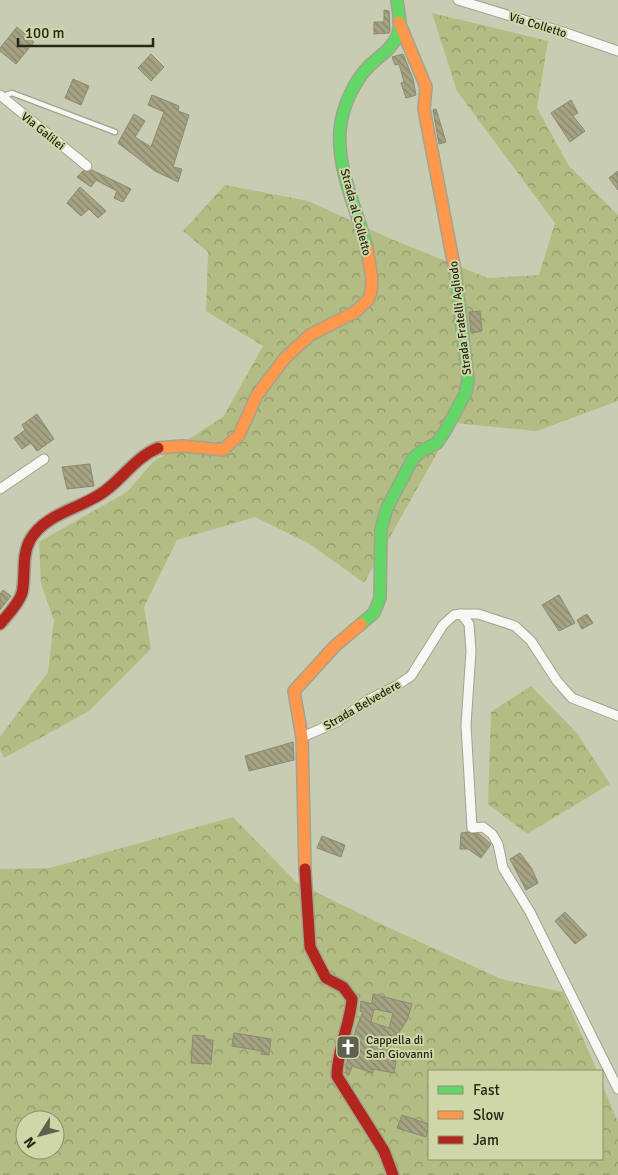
<svg xmlns="http://www.w3.org/2000/svg" width="618" height="1175" viewBox="0 0 618 1175" font-family="Signika,sans-serif">
<defs>
<pattern id="forest-crowns" width="20" height="18" patternUnits="userSpaceOnUse" patternTransform="scale(1.25)"><rect width="20" height="18" fill="#b3bc83"/><path d="M2 6a3 3 0 1 1 6 0M12 15a3 3 0 1 1 6 0" fill="none" stroke="#91996a"/></pattern>
<pattern id="building-back-hatch" width="6" height="6" patternUnits="userSpaceOnUse" patternTransform="scale(1.25)"><rect width="6" height="6" fill="#a6a383"/><path d="M-1 5l2 2M0 0l6 6M5-1l2 2" fill="none" stroke="#87856a"/></pattern>
</defs>
<rect width="100%" height="100%" fill="#c8ccb2"/>
<!-- forest -->
<g fill="url(#forest-crowns)" fill-rule="evenodd">
<path d="M432,13L548,41L537,108L569,166L618,215V401L537,431L454,423L364,583L310,544L255,517L177,540L144,607L151,649L89,711L4,758L0,750V737L48,672L54,620L41,584L39,542L127,492L153,462L223,417L263,346L206,311L208,252L183,231L225,185L308,201L391,239L488,278L539,275L555,223L457,91Z"/>
<path d="M531,686L577,733L610,784L527,834L488,804L491,712Z"/>
<path d="M233,817L297,883L396,931L501,979L563,992L597,1071H429V1159H602V1084L618,1122V1175H0V869L50,868ZM25,1120H55V1150H25Z"/>
</g>
<!-- building -->
<g fill="url(#building-back-hatch)" stroke="#898976" fill-rule="evenodd">
<path d="M384,10L389,11L390,31L389,33L374,34V22H384Z"/>
<path d="M17,27L34,42L16,64L0,51V48Z"/>
<path d="M151,54L164,67L151,81L138,68Z"/>
<path d="M403,54L413,79L416,95L406,98L401,83L404,82L399,64L395,65L392,57Z"/>
<path d="M73,79L89,86L81,105L65,98Z"/>
<path d="M152,95L179,106L178,111L189,115L173,167L182,169L178,182L155,171L118,143L134,114L145,121L135,137L151,147L164,112L148,105Z"/>
<path d="M571,100L578,113L573,116L585,131L570,142L551,113Z"/>
<path d="M436,109L446,142L439,144L433,110Z"/>
<path d="M92,170L131,189L123,202L114,198L117,191L96,180L91,187L77,177L83,171L89,172Z"/>
<path d="M618,171V190L609,178Z"/>
<path d="M80,187L106,211L98,218L89,209L81,216L67,203Z"/>
<path d="M480,311L482,331L471,333L469,312Z"/>
<path d="M37,414L54,439L37,451L31,443L22,449L14,438L25,430L22,425Z"/>
<path d="M90,464L94,486L67,489L62,467Z"/>
<path d="M3,590L11,596L0,610V594Z"/>
<path d="M559,595L575,623L559,631L542,605Z"/>
<path d="M587,614L593,623L582,629L577,620Z"/>
<path d="M293,742L294,760L249,771L245,756Z"/>
<path d="M468,832L479,834L491,844L481,858L468,849H460L461,833Z"/>
<path d="M322,836L345,845L341,857L317,848Z"/>
<path d="M520,853L532,869L538,883L526,890L510,859Z"/>
<path d="M565,912L587,935L575,944L555,921Z"/>
<path d="M373,994L412,1004L407,1020L386,1053L397,1055L394,1073L373,1069V1073L352,1066L349,1075L346,1073V1065L356,1029L363,1012L360,1011L361,1001L372,1004ZM374,1009L393,1013L389,1028L371,1022Z"/>
<path d="M234,1033L271,1039L269,1055L261,1054L262,1051L232,1046Z"/>
<path d="M193,1035L205,1036V1040H213L211,1064L191,1063Z"/>
<path d="M402,1115L429,1124L426,1137L397,1128Z"/>
</g>
<g fill="none" stroke-linecap="round" stroke-linejoin="round">
<!-- lane casing -->
<g stroke="#a0a48f" stroke-width="7">
<path id="lane" d="M3,96L12,93L115,132"/>
</g>
<!-- street casing -->
<g stroke="#a0a48f" stroke-width="11">
<g id="street">
<path d="M458,0L563,32L618,51"/>
<path d="M0,95L87,166"/>
<path d="M0,489L44,459"/>
<path d="M461,614L469,624L471,651L466,725L472,828L483,827L492,834L498,844L503,868L530,912L618,1089"/>
<path d="M302,737L337,722L368,700L396,686L411,676L443,625L454,615L461,614H478L515,626L531,641L557,681L572,698L618,716"/>
</g>
</g>
<!-- fast casing -->
<g stroke="#a0a48f" stroke-width="14">
<g id="fast">
<path d="M367,248C357,209 337,171 340,130C342,107 354,81 370,65C380,56 393,48 398,34C402,24 398,11 397,0"/>
<path d="M361,624L374,613L380,598L381,529L387,508L412,460L421,451L437,443L445,431L466,392L468,379L455,271"/>
</g>
</g>
<!-- slow casing -->
<g stroke="#a0a48f" stroke-width="14">
<g id="slow">
<path d="M399,22L426,87L424,109L455,271"/>
<path d="M158,448L182,446L223,450L239,435L257,395L285,358L310,335L355,312L368,300L371,292L372,279L367,248"/>
<path d="M305,869L302,737L294,691L335,646L361,624"/>
</g>
</g>
<!-- jam casing -->
<g stroke="#a0a48f" stroke-width="14">
<g id="jam">
<path d="M0,624C8,614 18,605 22,593C26,576 21,557 30,540C45,513 81,509 105,491C124,477 136,457 158,448"/>
<path d="M305,869L310,947L326,978L343,987L352,999C350,1025 337,1050 337,1076L384,1151L393,1175"/>
</g>
</g>
<!-- lane -->
<use href="#lane" stroke="#f7f7f3" stroke-width="4.5"/>
<!-- street -->
<use href="#street" stroke="#f7f7f3" stroke-width="9"/>
<!-- fast -->
<use href="#fast" stroke="#63d668" stroke-width="11"/>
<!-- slow -->
<use href="#slow" stroke="#ff974d" stroke-width="11"/>
<!-- jam -->
<use href="#jam" stroke="#b3261e" stroke-width="11"/>
</g>
<!-- icons -->
<defs>
<g id="church-square" transform="scale(1.25)"><rect x="-9" y="-9" width="18" height="18" rx="4" fill="#5e614d" stroke="#cfd7a8"/><path d="M-1.2-6h2.4v3.5h3.3v2.4h-3.3V6h-2.4V-.1h-3.3v-2.4h3.3Z" fill="#fff"/></g>
</defs>
<g fill-rule="evenodd">
<use href="#church-square" x="348" y="1047"/>
</g>
<g text-anchor="middle" stroke-width="4" stroke-linejoin="round" paint-order="stroke">
<!-- street labels -->
<g font-size="12" fill="#252816" stroke="#cfd7a8">
<text transform="translate(538 25) rotate(17)" y="4">Via Colletto</text>
<text transform="translate(43 131) rotate(39)" y="4">Via Galilei</text>
<text transform="translate(356 212) rotate(75)" y="4">Strada al Colletto</text>
<text transform="translate(460 318) rotate(-97)" y="4">Strada Fratelli Agliodo</text>
<text transform="translate(362 705) rotate(-30)" y="4">Strada Belvedere</text>
</g>
<!-- poi labels -->
<g font-size="12" fill="#252816" stroke="#cfd7a8" text-anchor="start">
<text x="366" y="1044">Cappella di<tspan x="366" dy="14">San Giovanni</tspan></text>
</g>
</g>
<!-- legend -->
<rect x="428" y="1070" width="175" height="90" fill="#cfd7a8" stroke="#8b916e"/>
<rect x="438" y="1086" width="25" height="8" fill="#63d668" stroke="#8b916e"/>
<text x="473" y="1095" font-size="15" fill="#252816">Fast</text>
<rect x="438" y="1111" width="25" height="8" fill="#ff974d" stroke="#8b916e"/>
<text x="473" y="1120" font-size="15" fill="#252816">Slow</text>
<rect x="438" y="1136" width="25" height="8" fill="#b3261e" stroke="#8b916e"/>
<text x="473" y="1145" font-size="15" fill="#252816">Jam</text>
<!-- north arrow -->
<g transform="translate(40 1135) rotate(234)"><circle r="24" fill="#cfd7a8" stroke="#8b916e"/>
<path d="M0-4L9 19L0 12L-9 19Z" fill="#5e614d"/>
<text y="-8" font-size="14" font-weight="bold" text-anchor="middle" fill="#252816">N</text>
</g>
<!-- scale -->
<path d="M18 38v8h135v-8" fill="none" stroke="#252816" stroke-width="2.5"/>
<text x="25" y="38" font-size="15" fill="#252816" stroke="#cfd7a8" stroke-width="4" paint-order="stroke">100 m</text>
</svg>
